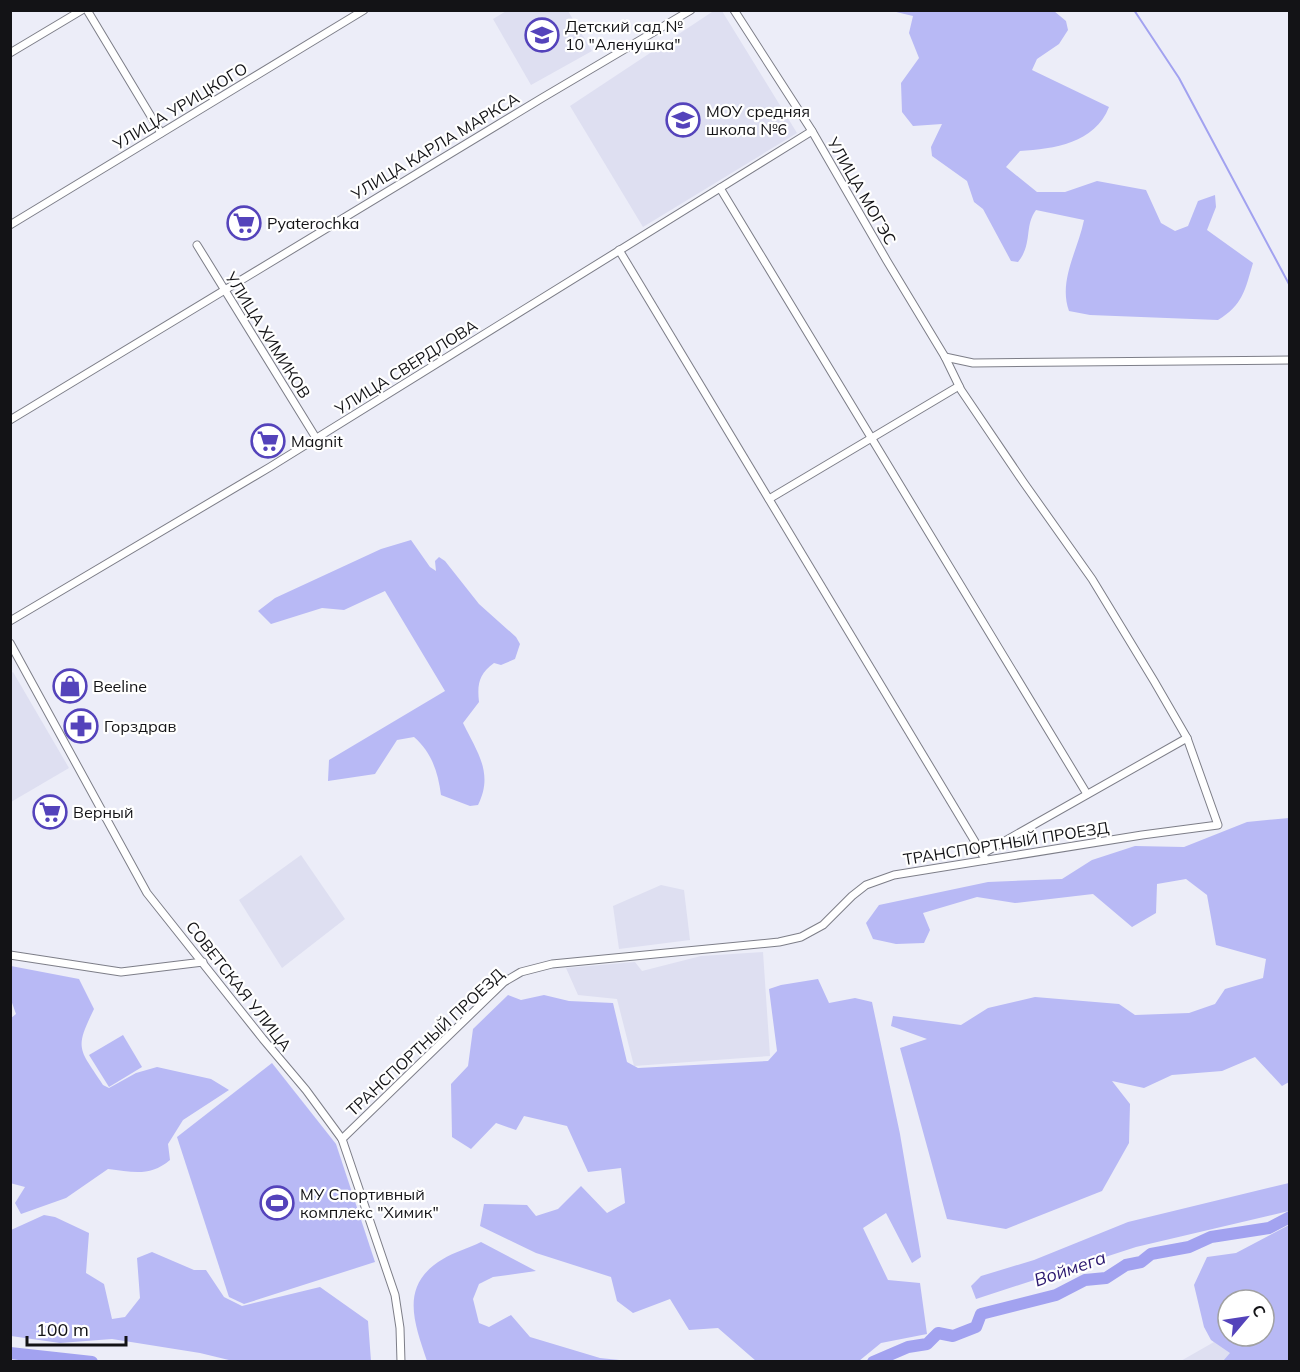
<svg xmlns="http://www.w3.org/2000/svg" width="1300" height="1372" viewBox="0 0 1300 1372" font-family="Mulish,sans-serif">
<rect width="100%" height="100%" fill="#ecedf8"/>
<!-- built -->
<g fill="#dedff1">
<path d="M508,10L568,11L592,51L531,85L493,19Z"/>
<path d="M715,10L722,11L797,133L643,227L570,106Z"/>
<path d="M13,672L69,768L11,802L10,674Z"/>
<path d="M301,855L345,919L282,968L239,900Z"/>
<path d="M661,885L684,890L690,940L619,949L613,906Z"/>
<path d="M763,952L770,1056L634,1066L617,999L578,995L566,968L635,962L642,971L701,956Z"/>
<path d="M1228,1334V1336H1264L1289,1361L1179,1362Z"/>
</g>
<!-- green -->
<g fill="#b8b9f5" fill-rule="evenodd">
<path d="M892,11H1054L1066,21L1068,30L1059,44L1037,59L1032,70L1109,107C1095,143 1054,149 1020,151L1006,167L1037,192H1065L1097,181L1146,190L1161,223L1175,231L1188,226L1198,201L1215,195L1216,207L1207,230L1253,263C1245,290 1243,305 1218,320L1090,315L1069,311C1058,281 1078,250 1084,220L1036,210C1024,226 1033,244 1018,262L1011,261L983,209L974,202L967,181L932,156L931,147L942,124L913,126L902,112L901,83L919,58L909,33L913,16Z"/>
<path d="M411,540L430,567L436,571L435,561L439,557L445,561L479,604L516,637L520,644L515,659L501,665L494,663C479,674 477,684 479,702L463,723C477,752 494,773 478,805L470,806L441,795C438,772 432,753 414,737L397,740L375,774L328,781L329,760L445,691L385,591L344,610L322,608L271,624L258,611L275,598L381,549Z"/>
<path d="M1289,818V1082L1282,1086L1255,1057L1222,1071L1172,1075L1144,1088L1112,1081L1130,1104L1129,1143L1102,1191L1006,1229L947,1219L900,1048L927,1039L891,1026L893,1016L961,1025L988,1008L1035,997L1119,1004L1135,1015L1189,1013L1215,1004L1225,989L1263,978L1266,959L1216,945L1207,895L1186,879L1157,884L1156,913L1132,927L1093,894L1015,903L977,897L923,913L930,930L924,943L896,944L873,939L866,923L879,905L988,882L1062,879L1092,860L1135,846L1184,847L1247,822Z"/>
<path d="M11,966L79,979L94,1009C74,1050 79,1048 103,1085L109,1088L136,1073L157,1067L211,1079L229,1090L183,1120L168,1144L170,1160C150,1177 133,1172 108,1169L66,1198L21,1214L15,1203L25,1187L10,1183V1019L16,1014L11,1000Z"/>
<path d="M818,979L829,1003L855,998L872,1002L900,1134L921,1257L912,1263L886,1213L863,1228L888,1280L920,1283L927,1334L881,1343L859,1361H756L718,1328L689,1330L670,1299L633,1313L617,1301L611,1277L536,1253L480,1226L484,1204L527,1205L536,1216L558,1209L581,1186L607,1213L625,1203L621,1168L588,1172L567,1126L524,1116L516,1130L496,1123L471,1149L452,1137L451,1084L468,1066L473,1029L508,995L521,1000L544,995L569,1001L613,1003L627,1062L638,1068L768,1061L777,1051L769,989L781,985Z"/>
<path d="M123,1035L142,1067L109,1087L89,1055Z"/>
<path d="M272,1063L336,1144L375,1262L244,1304L229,1297L177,1137Z"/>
<path d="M1289,1183V1211L1136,1247L976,1299L971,1286L981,1276L1034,1260L1128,1222Z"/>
<path d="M44,1215L55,1217L89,1233L86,1273L104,1284L112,1319L125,1317L140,1298L137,1258L152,1252L194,1270H206L224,1297L242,1306L320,1287L368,1321L371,1361H233L200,1353L112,1339L60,1343L11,1336V1230Z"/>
<path d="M1289,1225V1361H1223L1230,1353L1211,1340L1204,1327L1194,1285L1207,1257L1236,1253ZM1228,1300H1264V1336H1228Z"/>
<path d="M481,1242L536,1271L493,1277L479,1284L473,1299L479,1323L489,1327L511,1315L530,1337L600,1358L629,1361H427C414,1322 399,1285 443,1259C454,1252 469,1248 481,1242Z"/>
</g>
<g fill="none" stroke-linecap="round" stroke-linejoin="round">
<!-- stream -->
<path stroke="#a2a2f0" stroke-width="2" d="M1134,10L1179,78L1290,286"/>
<!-- river -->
<g stroke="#a2a2f0" stroke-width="12">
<path d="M10,1353L92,1362"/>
<path d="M873,1362L908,1347L927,1344L938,1333L953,1336L976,1327L981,1314L1056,1295L1085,1280L1106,1278L1126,1265L1141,1262L1151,1254L1189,1247L1211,1237L1269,1228L1290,1217"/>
</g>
<!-- minor casing -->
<g stroke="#7d7e88" stroke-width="9">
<g id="minor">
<path d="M87,10L161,133"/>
<path d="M10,53L82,10"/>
<path d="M720,188L1087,794"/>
<path d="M10,225L364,10"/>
<path d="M197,245L316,438"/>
<path d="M619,250L986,860"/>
<path d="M945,357L973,363L1290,360"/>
<path d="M10,420L542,98L691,10"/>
<path d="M769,499L959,386"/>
<path d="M10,621L270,467L812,131"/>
<path d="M10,643L147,893L263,1039L306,1090L342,1139L395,1295L400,1328L401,1362"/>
<path d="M982,854L1187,738"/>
<path d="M10,955L121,972L203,962"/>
<path d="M342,1139L504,982L521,972L552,964L779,942L801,937L823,925L852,896L866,885L894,875L1142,835L1218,825L1187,738L1154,681L1092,579L1024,483L961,390L945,357L887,261L812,131L734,10"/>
</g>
</g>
<!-- minor -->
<use href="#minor" stroke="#fff" stroke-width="7"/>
</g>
<!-- icons -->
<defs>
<g id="school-ring" transform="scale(1.725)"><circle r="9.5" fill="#fff" stroke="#5443bb" stroke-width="1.5"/><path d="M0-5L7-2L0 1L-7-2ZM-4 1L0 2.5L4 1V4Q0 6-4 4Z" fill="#5443bb"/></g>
<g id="supermarket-ring" transform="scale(1.725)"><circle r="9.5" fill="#fff" stroke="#5443bb" stroke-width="1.5"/><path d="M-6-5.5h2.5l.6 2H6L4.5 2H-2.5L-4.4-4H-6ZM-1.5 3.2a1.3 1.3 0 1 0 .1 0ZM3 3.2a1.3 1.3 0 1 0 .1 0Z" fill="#5443bb"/></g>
<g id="shop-ring" transform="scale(1.725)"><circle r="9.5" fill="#fff" stroke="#5443bb" stroke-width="1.5"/><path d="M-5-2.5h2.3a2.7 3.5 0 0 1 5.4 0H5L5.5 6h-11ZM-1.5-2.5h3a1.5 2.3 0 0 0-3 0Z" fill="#5443bb"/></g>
<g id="pharmacy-ring" transform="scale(1.725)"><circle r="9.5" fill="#fff" stroke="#5443bb" stroke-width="1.5"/><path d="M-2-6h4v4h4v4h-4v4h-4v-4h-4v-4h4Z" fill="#5443bb"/></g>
<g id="stadium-ring" transform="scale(1.725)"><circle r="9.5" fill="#fff" stroke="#5443bb" stroke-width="1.5"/><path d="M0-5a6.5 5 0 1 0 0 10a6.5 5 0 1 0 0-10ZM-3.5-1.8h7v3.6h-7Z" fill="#5443bb"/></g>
</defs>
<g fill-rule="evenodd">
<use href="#school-ring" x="542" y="35"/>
<use href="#school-ring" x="683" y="120"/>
<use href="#supermarket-ring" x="244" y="223"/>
<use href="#supermarket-ring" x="268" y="441"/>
<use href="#shop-ring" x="70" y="686"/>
<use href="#pharmacy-ring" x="81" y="726"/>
<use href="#supermarket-ring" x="50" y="812"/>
<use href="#stadium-ring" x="277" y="1203"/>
</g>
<g text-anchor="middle" stroke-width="4.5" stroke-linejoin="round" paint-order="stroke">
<!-- poi labels -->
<g font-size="16" fill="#131316" stroke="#fff" text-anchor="start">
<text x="565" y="32">Детский сад №<tspan x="565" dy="18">10 "Аленушка"</tspan></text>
<text x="706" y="117">МОУ средняя<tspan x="706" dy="18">школа №6</tspan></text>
<text x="267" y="229">Pyaterochka</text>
<text x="291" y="447">Magnit</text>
<text x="93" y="692">Beeline</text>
<text x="104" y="732">Горздрав</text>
<text x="73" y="818">Верный</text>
<text x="300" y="1200">МУ Спортивный<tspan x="300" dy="18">комплекс "Химик"</tspan></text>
</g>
<!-- street labels -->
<g font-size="16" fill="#131316" stroke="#fff">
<text transform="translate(180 106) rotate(-31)" y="6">УЛИЦА УРИЦКОГО</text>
<text transform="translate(435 146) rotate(-31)" y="6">УЛИЦА КАРЛА МАРКСА</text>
<text transform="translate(862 191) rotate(60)" y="6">УЛИЦА МОГЭС</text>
<text transform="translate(268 335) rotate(58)" y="6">УЛИЦА ХИМИКОВ</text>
<text transform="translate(406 367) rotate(-32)" y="6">УЛИЦА СВЕРДЛОВА</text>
<text transform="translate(1006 843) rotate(-9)" y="6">ТРАНСПОРТНЫЙ ПРОЕЗД</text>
<text transform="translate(239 986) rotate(52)" y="6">СОВЕТСКАЯ УЛИЦА</text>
<text transform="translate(425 1042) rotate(-43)" y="6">ТРАНСПОРТНЫЙ ПРОЕЗД</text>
</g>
<!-- water labels -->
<g font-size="18" font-style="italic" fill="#29166e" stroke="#fff">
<text transform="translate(1070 1269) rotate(-19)" y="6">Воймега</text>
</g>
</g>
<!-- border -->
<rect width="1300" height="1372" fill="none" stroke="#131316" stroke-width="24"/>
<!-- north arrow -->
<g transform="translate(1246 1318) rotate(61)"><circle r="28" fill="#ffffff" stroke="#a1a1a2" stroke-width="1.5"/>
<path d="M0-4.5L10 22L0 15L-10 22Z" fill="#5443bb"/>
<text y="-9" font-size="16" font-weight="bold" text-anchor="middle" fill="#131316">С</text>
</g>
<!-- scale -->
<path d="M27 1336v9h99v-9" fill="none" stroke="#131316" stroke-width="3"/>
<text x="36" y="1336" font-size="18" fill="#131316" stroke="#ffffff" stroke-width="4.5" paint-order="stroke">100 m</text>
</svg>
